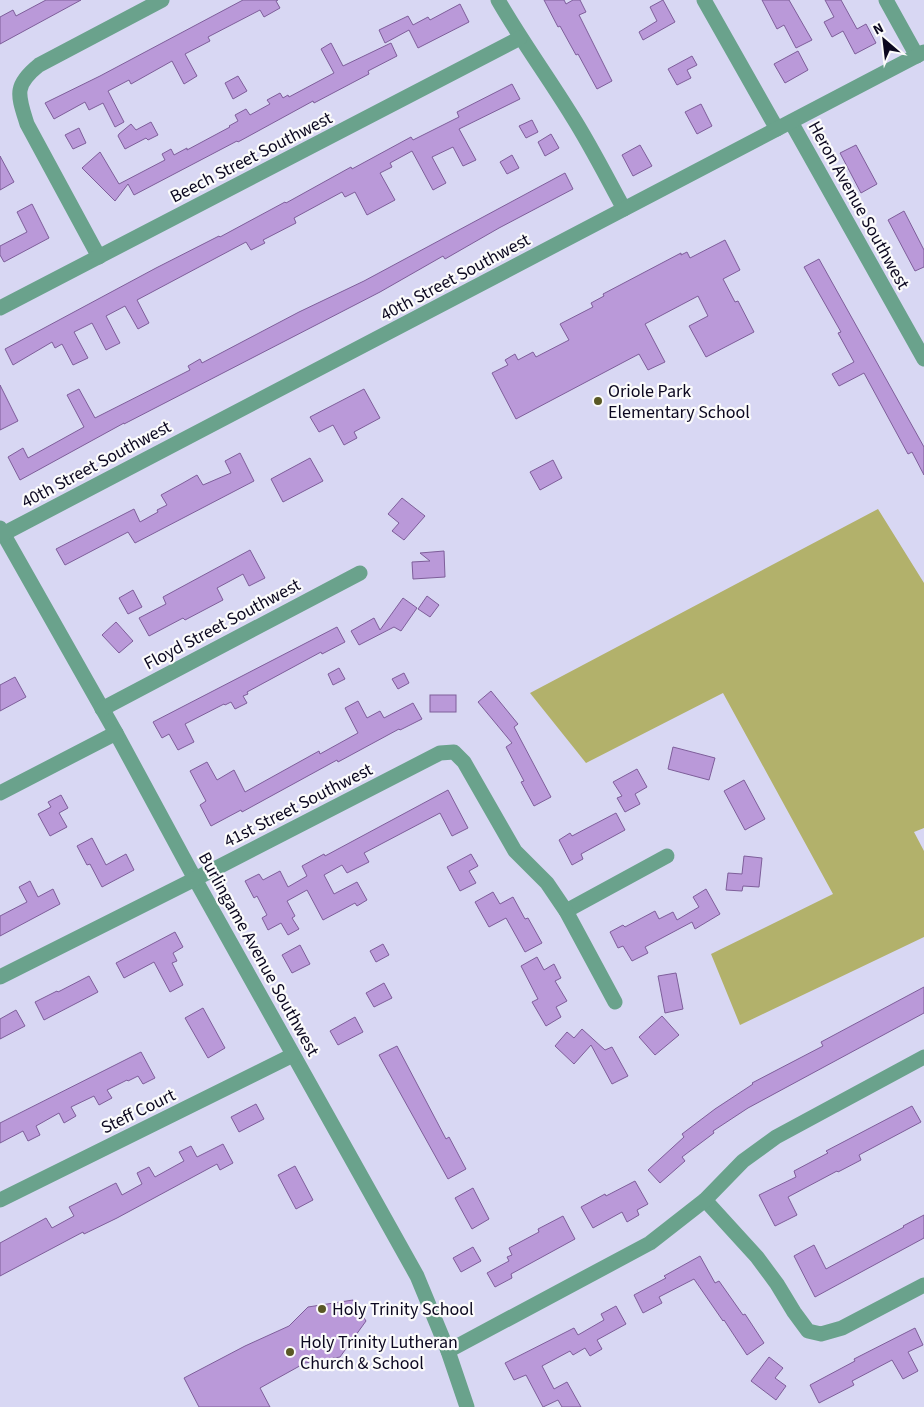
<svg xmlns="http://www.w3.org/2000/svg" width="924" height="1407" viewBox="0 0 924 1407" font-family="'Source Sans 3',sans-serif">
<rect width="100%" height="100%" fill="#d8d7f3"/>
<!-- forest -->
<path fill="#b2b16b" d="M878,509L924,583V828L914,832L924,851V937L740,1025L711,954L833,894L723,693L586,763L530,693Z"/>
<!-- building -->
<g fill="#ba99d9" stroke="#7e5e9a">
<path d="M46,0H81L0,44V17L13,10L16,16Z"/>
<path d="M243,0H278L276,1L280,8L264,17L260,10L208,37L210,41L185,54L197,76L184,84L172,61L131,84L129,80L108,91L124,122L115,127L103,103L89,110L85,102L54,119L45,103L100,76Z"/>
<path d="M544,0H564L566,4L573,0H580L586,12L579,15L612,81L597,89L578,54L576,55L560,26L558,27Z"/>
<path d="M663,0L675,22L643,40L639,32L657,21L650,7Z"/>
<path d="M762,0H789L812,40L796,48L784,25L777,29Z"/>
<path d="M825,0H841L857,29L866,24L876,43L855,54L843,31L832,37L824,22L834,17Z"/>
<path d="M460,4L469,22L418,48L409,30L385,43L379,30L408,16L413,25L428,17L430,20Z"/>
<path d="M331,43L343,66L391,43L397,56L368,71L369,74L314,103L313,101L238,142L237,141L134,195L128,184L115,201L82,168L100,152L119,184L165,160L162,154L171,149L174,155L187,148V150L230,127L229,126L238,121L235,115L246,109L250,115L270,104L267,100L280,93L283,98L288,95L289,97L334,73L321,49Z"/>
<path d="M798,51L808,70L785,83L774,64Z"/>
<path d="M692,56L697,65L687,70L691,78L677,85L668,69Z"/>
<path d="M238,76L247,91L233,99L225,83Z"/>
<path d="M512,84L520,99L459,129L476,160L463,166L453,147L432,157L446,183L433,190L412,151L390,163L392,167L380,173L395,200L367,215L355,192L345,197L342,192L294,218L296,223L263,240L265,243L251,250L246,242L137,300L149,323L138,329L125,306L106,316L120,343L106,350L92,323L74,332L88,358L73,365L62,344L55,348L52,342L13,365L5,349L156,268L219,236L220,237L285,202L286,203L351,167L352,169L411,137L413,140L459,117L457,112Z"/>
<path d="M701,104L712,126L697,134L685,112Z"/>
<path d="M532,120L538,132L526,138L519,126Z"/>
<path d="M151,122L158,135L148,140L146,138L125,149L118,136L119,134L131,124L136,130Z"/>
<path d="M79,128L86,143L73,149L65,135Z"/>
<path d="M551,134L559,148L545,156L538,142Z"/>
<path d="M640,145L652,166L633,176L622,155Z"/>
<path d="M856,145L877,184L861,193L840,153Z"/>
<path d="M512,155L519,168L507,174L500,162Z"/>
<path d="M0,156L14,182L0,190Z"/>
<path d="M565,173L573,189L499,228L445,259L443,256L380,292L124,424V423L20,480L8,457L23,448L28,458L84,427L67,395L79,389L95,418L190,370L188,366L200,359L202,363L299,312L364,281Z"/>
<path d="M32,204L49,238L4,262L0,255V246L27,232L17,212Z"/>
<path d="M904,211L924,250V267L915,271L888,220Z"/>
<path d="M725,240L740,270L723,279L735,302L738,301L754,332L706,357L689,326L708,316L698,296L645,324L665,362L648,370L639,354L516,419L492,373L508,365L505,360L515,354L518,360L533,352L536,357L569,340L560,324L593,307L591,303L604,296L603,294L681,253V255L687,252L690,258Z"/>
<path d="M819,259L924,447V475L912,452L908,454L864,373L839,386L832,374L854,362L838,333L841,332L804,267Z"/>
<path d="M0,385L18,421L0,430Z"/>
<path d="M364,389L380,418L354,432L357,438L344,445L333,425L319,432L310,417Z"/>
<path d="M240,453L254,481L135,543L128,532L65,565L56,549L134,509L140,522L158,512L157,510L167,505L161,495L183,483L197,475L203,485L231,473L225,461Z"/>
<path d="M310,458L323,481L283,502L271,479Z"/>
<path d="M553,460L562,478L540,490L530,472Z"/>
<path d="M402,498L425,516L404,540L392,531L399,523L388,514Z"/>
<path d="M250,550L265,578L249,586L243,574L217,588L223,600L185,620L183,618L149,636L139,618L166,604L163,597Z"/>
<path d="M444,551L445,577L413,579L412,562L430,561L420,553Z"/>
<path d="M133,590L142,607L128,614L119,598Z"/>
<path d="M427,596L439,605L430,617L418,609Z"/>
<path d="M403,598L417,608L401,631L394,627L359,645L351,631L374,618L380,630Z"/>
<path d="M116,622L133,641L119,653L102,635Z"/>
<path d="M337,627L345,642L322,654L321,652L247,692L248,694L243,696L247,703L235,709L231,702L225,705L224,704L185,724L194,742L178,750L169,734L162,738L153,722Z"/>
<path d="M339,668L345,679L333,685L328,674Z"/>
<path d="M404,673L409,683L398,689L392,679Z"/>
<path d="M15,677L26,697L0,711V685Z"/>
<path d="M491,691L518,724L514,727L551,797L534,806L521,782L524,781L506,747L512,743L478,702Z"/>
<rect x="430" y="695" width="26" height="17"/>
<path d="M358,701L367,718L380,711L384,718L413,703L422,719L400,730L399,729L338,762L337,760L242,812L241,810L211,826L200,805L206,801L190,771L207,762L217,780L234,770L245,792L319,751L320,754L358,733L345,708Z"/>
<path d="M673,747L715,758L709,780L668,769Z"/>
<path d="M637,769L647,787L635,794L640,804L625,812L617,798L622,796L613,782Z"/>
<path d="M744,780L765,819L745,830L724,791Z"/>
<path d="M448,790L468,828L452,836L440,813L364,853L369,862L347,873L342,865L324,875L334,894L357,882L367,900L357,906L355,903L323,920L307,890L287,901L295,916L292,918L299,929L288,935L281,923L268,930L262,918L267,915L257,896L254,898L245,881L259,874L263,880L280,871L288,887L307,876L302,866L324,854L325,856Z"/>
<path d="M61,795L68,808L59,813L67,827L50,836L38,814L51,807L48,802Z"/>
<path d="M616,813L625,830L581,854L583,859L572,865L559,840L570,833L572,836Z"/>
<path d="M92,838L106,865L126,854L134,870L102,887L90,864L87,865L77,846Z"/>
<path d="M471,854L478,866L469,871L476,883L460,891L447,867Z"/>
<path d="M744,856L762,858L759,887L743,886L742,891L726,890L728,873L742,874Z"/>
<path d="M30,881L38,897L53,889L60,904L0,936V916L27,902L19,887Z"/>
<path d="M706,889L720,914L695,929L692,922L645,947L648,953L632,961L623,946L618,948L610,932L623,925L625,927L655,911L659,919L673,912L677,920L699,907L693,897Z"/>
<path d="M493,892L500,904L513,897L525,919L528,918L542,943L525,952L506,918L489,927L475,902Z"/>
<path d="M175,932L183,947L173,953L177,961L172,963L183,985L170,992L154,962L124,978L116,963Z"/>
<path d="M383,944L389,955L376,962L370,951Z"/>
<path d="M300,945L310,964L292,973L282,955Z"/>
<path d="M537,957L544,970L554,964L561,978L555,981L567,1001L556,1007L561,1017L546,1026L532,1002L538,999L521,966Z"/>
<path d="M676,973L683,1009L665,1013L658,976Z"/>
<path d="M89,976L98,992L44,1020L35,1002L57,991L58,992Z"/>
<path d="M384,983L392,998L374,1007L366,993Z"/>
<path d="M924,987V1013L748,1108L713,1131L714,1133L682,1157L685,1161L660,1183L648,1170L684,1137L682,1134L715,1109L753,1084L752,1083L823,1046L821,1042Z"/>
<path d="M203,1008L225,1048L208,1058L185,1018Z"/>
<path d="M16,1010L25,1026L0,1039V1019Z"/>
<path d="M662,1016L679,1035L655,1055L639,1037Z"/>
<path d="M355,1017L363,1032L338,1045L330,1031Z"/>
<path d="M582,1029L605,1050L612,1047L628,1076L612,1084L591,1045L574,1064L555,1046L567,1032L574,1038Z"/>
<path d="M397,1046L446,1139L449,1137L466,1169L448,1179L379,1055Z"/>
<path d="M141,1052L155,1078L143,1084L138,1076L128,1081L127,1080L107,1090L112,1098L99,1105L94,1096L71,1107L76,1116L64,1123L59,1113L36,1126L40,1135L28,1141L23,1131L0,1143V1123Z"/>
<path d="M256,1104L264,1119L239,1132L231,1117Z"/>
<path d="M912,1106L921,1122L859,1155L861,1160L838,1172L837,1171L788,1197L797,1215L775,1226L759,1195L796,1177L794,1171L828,1153L826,1151Z"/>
<path d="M223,1144L233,1163L220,1170L217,1164L117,1218L84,1234L83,1232L0,1276V1243L46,1218L52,1228L74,1216L69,1207L116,1183L122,1195L142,1184L137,1173L149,1167L155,1177L184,1161L179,1152L191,1146L197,1157Z"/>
<path d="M295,1166L313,1200L296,1209L278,1175Z"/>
<path d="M635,1181L648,1204L637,1210L639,1215L627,1222L622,1212L593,1228L581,1207L605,1194L606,1196Z"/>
<path d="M473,1188L489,1219L472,1229L455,1198Z"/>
<path d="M924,1215V1238L815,1297L794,1256L814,1245L826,1269L904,1227L903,1226Z"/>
<path d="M563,1216L575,1239L511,1274L512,1278L495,1287L487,1273L509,1261L507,1257L512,1255L509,1248L539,1232L538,1229Z"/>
<path d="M473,1247L481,1261L461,1272L453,1258Z"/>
<path d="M700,1256L715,1283L719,1281L743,1315L745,1314L764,1343L747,1355L724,1320L723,1321L694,1279L659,1297L662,1303L643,1313L634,1295L666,1278L664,1276Z"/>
<path d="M353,1300L366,1321L340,1357L305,1363L260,1388L270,1407H199L184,1378L245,1346L289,1326L308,1307Z"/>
<path d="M616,1306L626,1324L597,1340L602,1349L590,1356L585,1348L573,1355L570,1351L542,1366L554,1389L567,1382L581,1407H562L558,1400L543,1407L526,1375L514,1380L505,1363L574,1328L578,1335L604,1320L601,1314Z"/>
<path d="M915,1328L923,1345L908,1352L918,1371L903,1379L892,1360L852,1381L854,1385L819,1403L810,1385L855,1361L854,1359Z"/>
<path d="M769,1357L783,1368L775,1378L786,1386L776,1400L751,1381Z"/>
</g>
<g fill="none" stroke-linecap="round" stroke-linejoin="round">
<!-- minor -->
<g stroke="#6aa28c" stroke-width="15">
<path d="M498,0C521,40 548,77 572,116C591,146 607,178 624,209"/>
<path d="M704,0L777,129"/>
<path d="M886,0L917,56"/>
<path d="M791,122L924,359"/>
<path d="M99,257L27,124C18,95 13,86 39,65L162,0"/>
<path d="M0,308L520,38"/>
<path d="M0,528L116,733L195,879L417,1276L448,1351L467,1407"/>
<path d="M3,534L924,52"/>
<path d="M102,709L360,573"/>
<path d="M0,793L116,733"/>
<path d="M566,911L667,856"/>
<path d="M0,977L195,879L440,753L454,752L464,762L515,851L547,883L566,911L615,1002"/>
<path d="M0,1200L293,1055"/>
<path d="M705,1200L757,1257L777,1284L794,1312L808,1331L821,1334L842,1328L924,1285"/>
<path d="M448,1351L650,1243L705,1200L743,1161L776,1137L924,1057"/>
</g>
</g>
<!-- markers -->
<g fill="#595825" stroke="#fbfbfb" stroke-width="2">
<circle cx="598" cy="401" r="5"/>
<circle cx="322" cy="1309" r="5"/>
<circle cx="290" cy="1352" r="5"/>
</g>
<g text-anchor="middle" stroke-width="4.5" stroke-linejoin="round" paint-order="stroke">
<!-- street labels -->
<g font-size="18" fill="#0c0820" stroke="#fbfbfb">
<text transform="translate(251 157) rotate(-27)" y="6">Beech Street Southwest</text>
<text transform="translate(859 205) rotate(61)" y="6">Heron Avenue Southwest</text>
<text transform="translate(455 277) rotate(-28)" y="6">40th Street Southwest</text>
<text transform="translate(96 464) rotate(-28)" y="6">40th Street Southwest</text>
<text transform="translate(222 624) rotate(-28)" y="6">Floyd Street Southwest</text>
<text transform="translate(298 805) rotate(-27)" y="6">41st Street Southwest</text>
<text transform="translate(259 954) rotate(61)" y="6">Burlingame Avenue Southwest</text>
<text transform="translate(138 1111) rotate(-26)" y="6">Steff Court</text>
</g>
<!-- poi labels -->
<g font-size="18" fill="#0c0820" stroke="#fbfbfb" text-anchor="start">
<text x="608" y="397">Oriole Park<tspan x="608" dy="21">Elementary School</tspan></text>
<text x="332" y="1315">Holy Trinity School</text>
<text x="300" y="1348">Holy Trinity Lutheran<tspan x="300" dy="21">Church &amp; School</tspan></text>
</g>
</g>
<!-- north arrow -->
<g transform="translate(884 40) rotate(332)" stroke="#fbfbfb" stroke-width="4" paint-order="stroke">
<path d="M0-4L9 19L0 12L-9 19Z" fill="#0c0820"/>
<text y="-8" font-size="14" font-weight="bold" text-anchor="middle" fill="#0c0820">N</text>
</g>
</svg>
